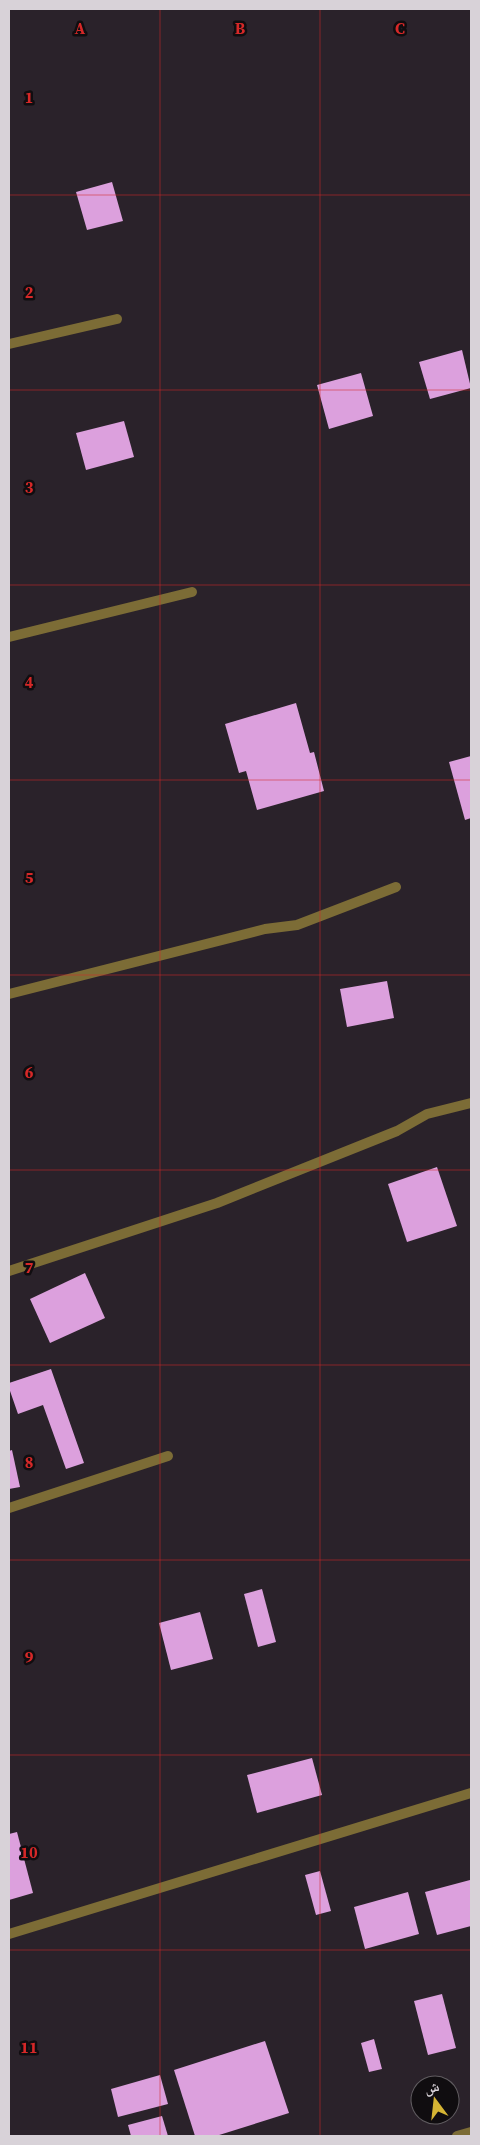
<svg xmlns="http://www.w3.org/2000/svg" width="480" height="2145" viewBox="0 0 480 2145" font-family="'Source Serif 4','Noto Naskh Arabic',serif">
<rect width="100%" height="100%" fill="#2a222a"/>
<!-- building -->
<g fill="#dca0dd">
<path d="M112,182L123,221L87,230L76,192Z"/>
<path d="M462,350L471,388L430,399L419,362Z"/>
<path d="M361,373L373,416L329,429L317,385Z"/>
<path d="M124,421L134,457L86,470L76,433Z"/>
<path d="M296,703L310,753L314,752L324,791L257,810L246,771L239,773L225,724Z"/>
<path d="M471,756V818L465,820L449,762Z"/>
<path d="M387,981L394,1018L347,1027L340,989Z"/>
<path d="M437,1167L457,1226L407,1242L388,1184Z"/>
<path d="M85,1273L105,1318L50,1343L30,1299Z"/>
<path d="M51,1369L84,1463L66,1469L43,1405L18,1414L9,1388V1383Z"/>
<path d="M12,1450L20,1487L9,1489V1451Z"/>
<path d="M262,1589L276,1642L258,1647L244,1594Z"/>
<path d="M200,1612L213,1659L171,1670L159,1623Z"/>
<path d="M312,1758L322,1795L257,1813L247,1775Z"/>
<path d="M17,1832L33,1893L9,1900V1834Z"/>
<path d="M320,1871L331,1911L316,1915L305,1875Z"/>
<path d="M470,1880L471,1926L437,1935L425,1892Z"/>
<path d="M408,1892L419,1934L365,1949L354,1907Z"/>
<path d="M442,1994L456,2048L428,2055L414,2001Z"/>
<path d="M374,2039L382,2069L369,2072L361,2043Z"/>
<path d="M265,2041L289,2113L216,2136H195L174,2070Z"/>
<path d="M160,2075L168,2104L118,2117L111,2089Z"/>
<path d="M162,2116L168,2136H131L128,2125Z"/>
</g>
<g fill="none" stroke-linecap="round" stroke-linejoin="round">
<!-- minor -->
<g stroke="#7c6c36" stroke-width="10">
<path d="M9,344L117,319"/>
<path d="M9,637L192,592"/>
<path d="M9,994L265,929L297,925L396,887"/>
<path d="M9,1271L217,1203L397,1131L427,1114L471,1103"/>
<path d="M9,1508L168,1456"/>
<path d="M9,1934L471,1793"/>
<path d="M457,2136L471,2132"/>
</g>
</g>
<!-- grid -->
<path fill="none" stroke="#d62828" stroke-width="1" stroke-opacity="0.55" d="M160,9V2136M320,9V2136M9,195H471M9,390H471M9,585H471M9,780H471M9,975H471M9,1170H471M9,1365H471M9,1560H471M9,1755H471M9,1950H471"/>
<g font-size="16" text-anchor="middle" font-weight="bold" fill="#d62828" stroke="#100d10" stroke-width="5" stroke-linejoin="round" paint-order="stroke">
<text x="80" y="34">A</text>
<text x="240" y="34">B</text>
<text x="400" y="34">C</text>
<text x="29" y="103">1</text>
<text x="29" y="298">2</text>
<text x="29" y="493">3</text>
<text x="29" y="688">4</text>
<text x="29" y="883">5</text>
<text x="29" y="1078">6</text>
<text x="29" y="1273">7</text>
<text x="29" y="1468">8</text>
<text x="29" y="1663">9</text>
<text x="29" y="1858">10</text>
<text x="29" y="2053">11</text>
</g>
<!-- border -->
<rect width="480" height="2145" fill="none" stroke="#d8d2d8" stroke-width="20"/>
<!-- north arrow -->
<g transform="translate(435 2100) rotate(345)"><circle r="24" fill="#100d10" stroke="#605c60"/>
<path d="M0-4L9 19L0 12L-9 19Z" fill="#d6b534"/>
<text y="-8" font-size="14" font-weight="bold" text-anchor="middle" fill="#d8d2d8">ش</text>
</g>
</svg>
